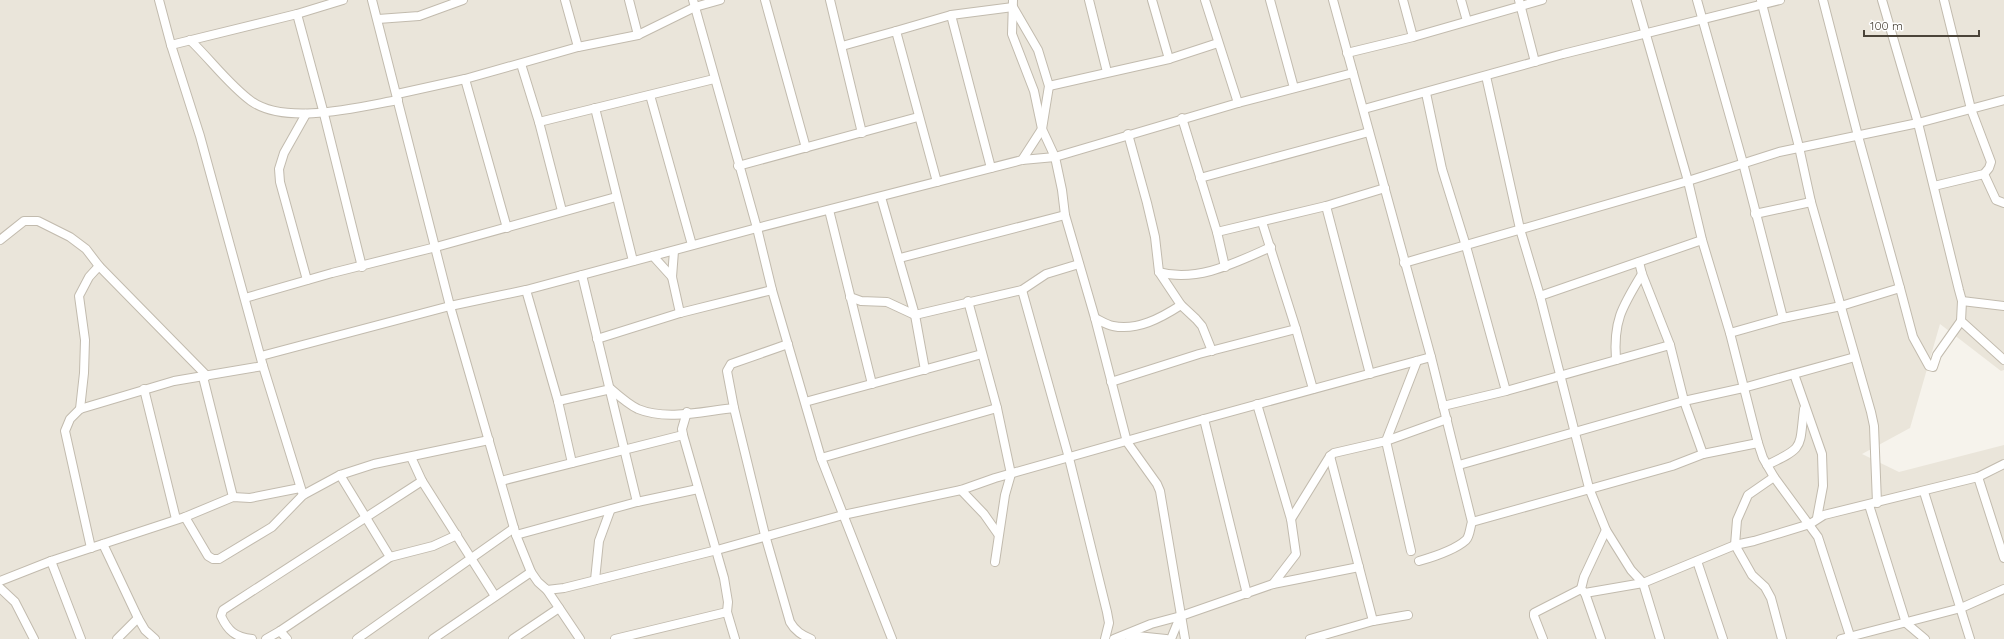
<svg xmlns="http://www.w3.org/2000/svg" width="2004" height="639" viewBox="0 0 2004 639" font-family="Quicksand,sans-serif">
<rect width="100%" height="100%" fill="#f6f3ec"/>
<!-- residential -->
<path fill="#eae5da" d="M0,0H2004V370L2001,371L1940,324L1910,428L1862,454L1899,472L2004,445V639H0Z"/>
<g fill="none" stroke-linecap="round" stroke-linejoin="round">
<!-- street casing -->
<g stroke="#c2bbae" stroke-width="10">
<g id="street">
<path d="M159,0L171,45L200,136L263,366L303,495"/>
<path d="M372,0L450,306L516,535L531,572L538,582L547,590L564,588L717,550L843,515L961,490L995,478L1204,419L1431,357"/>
<path d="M565,0L578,47"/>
<path d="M629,0L638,35"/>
<path d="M693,0L757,228L772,290L821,458L892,639"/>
<path d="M765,0L806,148"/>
<path d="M830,0L862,133"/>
<path d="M1013,0L1012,34L1034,91L1042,129L1055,157L1062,190L1065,215L1095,318L1127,442L1157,484L1160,491L1185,639"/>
<path d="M1089,0L1107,72"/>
<path d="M1152,0L1169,59"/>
<path d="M1205,0L1238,103"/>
<path d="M1270,0L1294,88"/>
<path d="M1333,0L1431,357L1472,522C1470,527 1470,536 1466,540C1455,550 1433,557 1419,561"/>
<path d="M1403,0L1413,37"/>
<path d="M1461,0L1467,21"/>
<path d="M1519,0L1535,62"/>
<path d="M1636,0L1688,181L1702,240L1730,333L1758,443L1763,458L1774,477L1818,537L1851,639"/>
<path d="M1697,0L1743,163L1783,318"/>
<path d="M1761,0L1799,147L1811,202L1871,412L1874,426L1877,503"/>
<path d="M1882,0L1918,123L1959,290L1962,301L1961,321L2004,360"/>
<path d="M297,14L324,114L362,267"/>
<path d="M951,15L991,168"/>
<path d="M378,19L419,16L463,0"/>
<path d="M896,31L951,15L1013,7L1038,50L1049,86L1042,129L1022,160"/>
<path d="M190,40C210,59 229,85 251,101C286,126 359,107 398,100"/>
<path d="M171,45L297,14L343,0"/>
<path d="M842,46L896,31L937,182"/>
<path d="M1347,53L1413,37L1542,0"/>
<path d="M521,64L539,122L562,211"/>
<path d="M1486,76L1520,229L1540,296L1589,488L1606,530L1631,570L1643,583L1660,639"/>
<path d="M465,79L507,228"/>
<path d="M1049,86L1169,59L1218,43"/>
<path d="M1426,93L1442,169L1466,246L1506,391"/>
<path d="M397,94L465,79L578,47L638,35L695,7L720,0"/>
<path d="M650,95L692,245"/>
<path d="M595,108L633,261"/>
<path d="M1364,109L1563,54L1780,0"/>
<path d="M306,114L284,153L279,169L280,182L307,280"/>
<path d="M1182,118L1217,232L1225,267"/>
<path d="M539,122L714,79"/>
<path d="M1128,134L1147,203L1155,237L1159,272L1181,305L1196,319L1202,326L1212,351"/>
<path d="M738,166L918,117"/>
<path d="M1984,174L1996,200L2004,203"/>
<path d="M1200,178L1369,132"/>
<path d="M1934,186L1984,174L1989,168L1991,162L1971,109L1944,0"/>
<path d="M881,197L915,315L925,370"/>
<path d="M1326,206L1370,374"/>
<path d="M829,210L872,384"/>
<path d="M1755,214L1811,202"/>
<path d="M1262,222L1296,329L1313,389"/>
<path d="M1217,232L1326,206L1385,188"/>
<path d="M0,240L24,221H38L70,237L86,249L99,266L207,376"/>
<path d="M674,251L672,277L680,313"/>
<path d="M653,256L672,277"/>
<path d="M900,258L1065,215"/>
<path d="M1639,262L1642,274L1670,345L1684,401L1703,454"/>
<path d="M1404,263L1688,181L1779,152L1918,123L2004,100"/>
<path d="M1159,272C1197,283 1237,262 1271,247"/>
<path d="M582,275L637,502"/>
<path d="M1900,288L1913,337L1929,366L1933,367L1937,355L1961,321"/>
<path d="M526,290L558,401L572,463"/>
<path d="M1022,290L1069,458L1107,612L1109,623L1105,639"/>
<path d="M1540,296L1702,240"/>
<path d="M850,297L861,301L887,302L915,315L1022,290L1046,274L1079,264"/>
<path d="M245,298L332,273L436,247L616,197"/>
<path d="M968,301L997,408L1011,474L1005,495L995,562"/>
<path d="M1962,301L2004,306"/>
<path d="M1095,318C1101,321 1107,325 1113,326C1137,331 1161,318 1181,305"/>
<path d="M1730,333L1783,318L1841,306L1900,288L1858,136L1823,0"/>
<path d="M597,339L680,313L772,290"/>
<path d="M788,344L731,364L727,371L734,408L765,535L790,622C795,631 802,635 811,639"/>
<path d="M261,356L450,306L526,290L757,228L1022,160L1055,157L1238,103L1353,73"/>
<path d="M1616,360C1613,321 1622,307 1642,274"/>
<path d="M1794,374L1822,454L1823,486L1817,518"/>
<path d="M203,377L233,497"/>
<path d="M1111,382L1199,354L1296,329"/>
<path d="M144,389L176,519"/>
<path d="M558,401L611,389C619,396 628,404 638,409C667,421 704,411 734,408"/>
<path d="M805,402L982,354"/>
<path d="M1257,404L1291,519L1296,554L1273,584"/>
<path d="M1443,406L1506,391L1670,345"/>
<path d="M80,409L84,373L85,340L79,296L89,277L99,266"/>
<path d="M687,412L682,429L683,435L724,578L728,602L727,612L735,639"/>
<path d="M1204,419L1247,594"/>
<path d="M1330,456L1373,621"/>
<path d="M411,457L422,481L495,596"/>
<path d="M821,458L997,408"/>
<path d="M1459,465L1684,401L1743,388L1855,357"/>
<path d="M1767,465C1805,447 1799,449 1804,409"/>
<path d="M1774,477L1748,495L1737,520L1735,545L1752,575L1765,587L1771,598L1782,639"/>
<path d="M1978,477L2004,464"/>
<path d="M501,481L683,435"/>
<path d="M961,490L984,514L998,534"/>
<path d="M1924,492L1970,639"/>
<path d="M1869,505L1906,623L1925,639"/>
<path d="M185,517L208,556L213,559H219L272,527L303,495L340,475L374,464L489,440"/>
<path d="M1291,519L1330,456L1334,453L1386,441L1447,419"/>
<path d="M1472,522L1672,466L1703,454L1758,443"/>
<path d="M516,535L637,502L698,489"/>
<path d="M103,544L138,618L145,630L155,639"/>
<path d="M91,548L65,431L70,419L80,409L174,381L263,366"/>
<path d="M1411,551L1386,441L1417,361"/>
<path d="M390,557L433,546L457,535"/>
<path d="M51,561L81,639"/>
<path d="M1697,561L1723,639"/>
<path d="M595,580L599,541L610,511"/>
<path d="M0,581L51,561L185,517L233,497L250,498L300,488"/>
<path d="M0,588L15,602L34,639"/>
<path d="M547,590L580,639"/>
<path d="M1585,593L1643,583L1735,545L1754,541L1810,524L1824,515L1978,477L2004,558"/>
<path d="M280,631L390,557L340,475"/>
<path d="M1127,635L1166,639"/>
<path d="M117,639L138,618"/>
<path d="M252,639C235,637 228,631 221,616L223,610L422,481"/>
<path d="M266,639L280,631L287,639"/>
<path d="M357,639L514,528"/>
<path d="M433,639L531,572"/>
<path d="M513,639L559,608"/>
<path d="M615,639L727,612"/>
<path d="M1114,639L1151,624L1181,616L1273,584L1359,567"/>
<path d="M1171,639L1180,617"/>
<path d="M1310,639L1373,621L1408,615"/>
<path d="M1543,639L1534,616V613L1581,589"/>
<path d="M1601,639L1585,593L1581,589L1584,577L1606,530"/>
<path d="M1841,639L1961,608L2004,589"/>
</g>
</g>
<!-- street -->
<use href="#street" stroke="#fff" stroke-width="8"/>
</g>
<!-- scale -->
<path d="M1864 30v6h115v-6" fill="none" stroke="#4b4439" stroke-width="2"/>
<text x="1870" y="30" font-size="12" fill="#4b4439" stroke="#ffffff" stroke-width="3" paint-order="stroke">100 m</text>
</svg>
